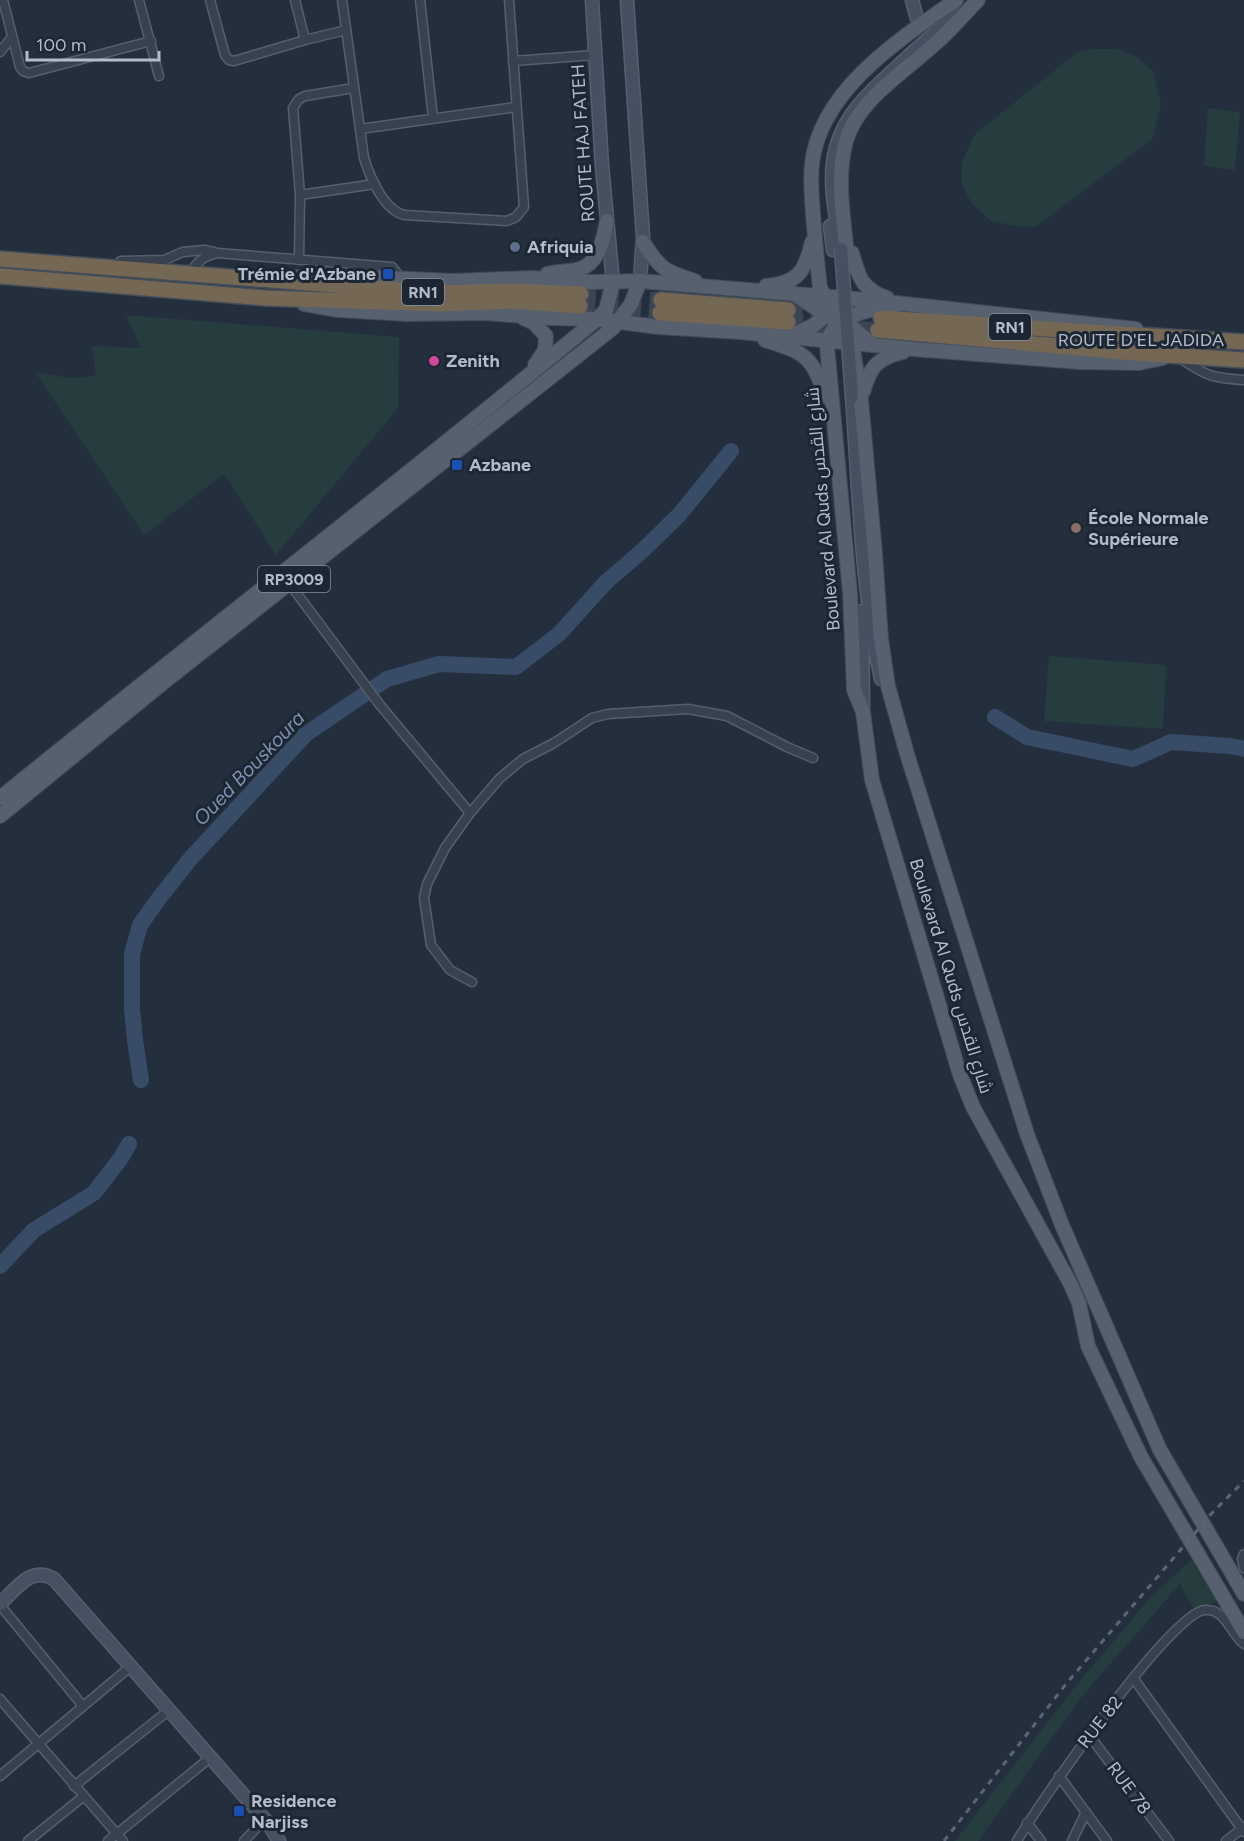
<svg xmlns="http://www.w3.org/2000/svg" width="1244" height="1841" viewBox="0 0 1244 1841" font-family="Figtree,Cairo,sans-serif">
<rect width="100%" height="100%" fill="#242f3e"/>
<!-- green -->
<g fill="#263c3f">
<path d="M1092,49H1117L1136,57L1153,71L1161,104L1153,138L1037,226L1020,227L991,221L972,204L962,185V162L975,134L1078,52Z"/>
<path d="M1208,108L1240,112L1235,170L1204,166Z"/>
<path d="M126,315L399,337L398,408L276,555L224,474L144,535L35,372L69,378L96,376L92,346L141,348Z"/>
<path d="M1049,656L1166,665L1163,729L1044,721Z"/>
<path d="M1191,1560L1219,1601L1194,1609L1180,1584L1083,1695L978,1841H955L1079,1682L1150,1598Z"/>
</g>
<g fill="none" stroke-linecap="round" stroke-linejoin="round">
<!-- river -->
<g stroke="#394c67" stroke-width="16">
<path d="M995,717L1027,737L1133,759L1171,742L1230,746L1244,749"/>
<path d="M141,1080L135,1040L132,1008V954L140,925L160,897L191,858L306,734L387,679L439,664L516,667L559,634L606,582L641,552L679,515L731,451"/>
<path d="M0,1266L34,1230L94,1193L121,1158L129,1144"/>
</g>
<!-- highway-tunnel -->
<g stroke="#3a4453" stroke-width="15" stroke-dasharray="15 8" stroke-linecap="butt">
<path d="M581,294L661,300"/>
<path d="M580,306L660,313"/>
<path d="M788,310L827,313"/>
<path d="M788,322L878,330"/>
</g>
<!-- street casing -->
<g stroke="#565f6c" stroke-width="11">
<g id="street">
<path d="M3,0L20,67L23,71L29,73L151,41"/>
<path d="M139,0L159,76"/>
<path d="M210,0L225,55L229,60L234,61L305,40L346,30"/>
<path d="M295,0L305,40"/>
<path d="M342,0L364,158C370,177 384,211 405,215L507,221L516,217L524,207L509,0"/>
<path d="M420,0L433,118"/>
<path d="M0,52L12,37"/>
<path d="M513,61L595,55"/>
<path d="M360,129L516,107"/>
<path d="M300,195L375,184"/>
<path d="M299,260L300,195L293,108L299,99L305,96L354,88"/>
<path d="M114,267L121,261L164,260L183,252L204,250L214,252"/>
<path d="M191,273C197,261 203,257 217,253L392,267L401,278"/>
<path d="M1180,358C1206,376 1212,378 1244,380"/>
<path d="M289,583L380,705L470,813"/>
<path d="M472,982L450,970L431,945L424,898L427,884L445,848L470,813L500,778L523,759L554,743L592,718L608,714L688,709L727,716L787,747L813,758"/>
<path d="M1244,1554L1242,1559L1244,1568"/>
<path d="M0,1605L83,1706"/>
<path d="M1134,1679L1244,1832"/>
<path d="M0,1699L123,1841"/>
<path d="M1089,1735L1169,1841"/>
<path d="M0,1776L130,1667"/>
<path d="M1059,1776L1107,1841"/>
<path d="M74,1786L168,1711"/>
<path d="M1027,1823L1041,1841"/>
<path d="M28,1841L84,1796"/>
<path d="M108,1841L211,1757"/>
<path d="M244,1841L265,1819"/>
<path d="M1017,1841C1038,1805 1171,1612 1205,1610C1225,1608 1230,1633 1244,1644"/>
<path d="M1072,1841L1086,1812"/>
<path d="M1226,1841L1244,1827"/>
</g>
</g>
<!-- secondary casing -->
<g stroke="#565f6c" stroke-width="15">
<g id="secondary">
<path d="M592,0L602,166L613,282"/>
<path d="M627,0L643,236L640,281"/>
<path d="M912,0L919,26"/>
<path d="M830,226L833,250"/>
<path d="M839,236C835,212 830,187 833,163C838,119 868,93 899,65C918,47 938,30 959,14"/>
<path d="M852,397C859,491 861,587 881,679"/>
<path d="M862,611L863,707"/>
<path d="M0,1604C16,1589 31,1565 54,1579L268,1823L279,1841"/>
</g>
</g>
<!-- primary casing -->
<g stroke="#414a57" stroke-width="16">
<g id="primary">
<path d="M643,242C660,269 664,271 695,281"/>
<path d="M852,253C859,277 861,289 887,298"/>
<path d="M848,265C845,225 835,180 846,141C858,99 906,71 936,43C951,30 964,14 978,0"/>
<path d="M547,274C558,271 570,272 580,269C600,262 603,239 607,221"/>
<path d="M297,277L326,275L453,281L532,278L589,282L640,281L868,300L1136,329"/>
<path d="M766,286C798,283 805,272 812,242"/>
<path d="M793,293L832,319L846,332L852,343L861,400L875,553L881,639L888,686L907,754L1027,1134L1062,1225L1160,1450L1244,1594"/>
<path d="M304,304L338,310L407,314L486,313L549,318L597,319L658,327L740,332L913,349L1079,362L1139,363L1163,358"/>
<path d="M900,304C874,309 831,313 827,346L850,593L854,690L863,712L872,780L960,1075L973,1107L1070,1283L1079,1303L1088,1346L1141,1457L1244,1632"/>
<path d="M523,318L534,323L546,336L545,350L535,365"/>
<path d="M790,336L814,325L832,310"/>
<path d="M765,340C805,353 812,355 825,396"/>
<path d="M874,345C857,333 827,307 820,287C817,263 815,239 813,214C812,198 810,180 812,164C820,90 900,39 956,0"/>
<path d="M863,392C870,367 877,358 903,352"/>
<path d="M0,798C198,637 401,482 597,319L606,310L613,282"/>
<path d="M0,816L164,682L613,328L631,304L640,281"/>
</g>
</g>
<!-- highway casing -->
<g stroke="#434c59" stroke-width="18">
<g id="highway">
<path d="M0,259L437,293L514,291L581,294"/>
<path d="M0,276L265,298L442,304L510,301L580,306"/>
<path d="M661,300L788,310"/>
<path d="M660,313L788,322"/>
<path d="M881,318L1244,342"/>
<path d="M878,330L1135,353L1244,360"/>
</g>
</g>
<!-- street -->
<use href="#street" stroke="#38414e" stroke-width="8"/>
<!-- secondary -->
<use href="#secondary" stroke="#465061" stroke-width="12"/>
<!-- primary -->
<use href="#primary" stroke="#56606e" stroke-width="14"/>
<!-- highway -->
<use href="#highway" stroke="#746855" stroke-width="15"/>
<!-- rail -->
<path stroke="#5a6575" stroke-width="3" stroke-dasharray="6 6" stroke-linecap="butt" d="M944,1841L1066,1684L1212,1513L1244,1481"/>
<!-- secondary-bridge casing -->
<g stroke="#565f6c" stroke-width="15" stroke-linecap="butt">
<path id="secondary-bridge" d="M841,249L852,397"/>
</g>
<!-- secondary-bridge -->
<use href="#secondary-bridge" stroke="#465061" stroke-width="12"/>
</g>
<!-- markers -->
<circle fill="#5c6f8a" stroke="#1d2633" stroke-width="2" cx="515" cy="247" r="6"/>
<g fill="#1a4fb4" stroke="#1d2633" stroke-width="2">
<rect x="382" y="268" width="12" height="12" rx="3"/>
<rect x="451" y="459" width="12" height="12" rx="3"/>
<rect x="233" y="1805" width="12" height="12" rx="3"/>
</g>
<circle fill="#d1479c" stroke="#1d2633" stroke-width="2" cx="434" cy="361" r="6"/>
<circle fill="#8d6e63" stroke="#1d2633" stroke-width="2" cx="1076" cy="528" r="6"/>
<g text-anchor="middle" stroke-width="6" stroke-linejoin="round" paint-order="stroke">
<!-- shield labels -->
<g fill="#1d2633" stroke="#878f9c" stroke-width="1.5">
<rect x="402" y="279" width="42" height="26" rx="4.5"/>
<rect x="989" y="314" width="42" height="26" rx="4.5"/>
<rect x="258" y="566" width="72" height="26" rx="4.5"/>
</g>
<g font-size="16" font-weight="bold" fill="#b4bcc9">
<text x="423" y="298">RN1</text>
<text x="1010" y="333">RN1</text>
<text x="294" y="585">RP3009</text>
</g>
<!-- street labels -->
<g font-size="18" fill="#b4bcc9" stroke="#1d2633">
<text transform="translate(583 143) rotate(-94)" y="6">ROUTE HAJ FATEH</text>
<text x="1141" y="346">ROUTE D'EL JADIDA</text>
<text transform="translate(823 509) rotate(-95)" y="6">Boulevard Al Quds شارع القدس</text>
<text transform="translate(951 976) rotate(73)" y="6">Boulevard Al Quds شارع القدس</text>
<text transform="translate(1100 1722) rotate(-52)" y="6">RUE 82</text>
<text transform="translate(1129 1788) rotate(53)" y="6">RUE 78</text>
</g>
<!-- poi labels -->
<g font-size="18" font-weight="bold" fill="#b4bcc9" stroke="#1d2633" text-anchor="start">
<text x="527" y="253">Afriquia</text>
<text x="376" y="280" text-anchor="end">Trémie d'Azbane</text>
<text x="446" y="367">Zenith</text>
<text x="469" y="471">Azbane</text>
<text x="1088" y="524">École Normale<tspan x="1088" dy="21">Supérieure</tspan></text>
<text x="251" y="1807">Residence<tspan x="251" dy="21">Narjiss</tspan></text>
</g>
<!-- water labels -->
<g font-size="20" font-style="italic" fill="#7c92b1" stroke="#1d2633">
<text transform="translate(249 768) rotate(-46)" y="7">Oued Bouskoura</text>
</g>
</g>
<!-- scale -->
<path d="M27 51v9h132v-9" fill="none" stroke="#b4bcc9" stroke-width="3"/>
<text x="36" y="51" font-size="18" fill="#b4bcc9" stroke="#1d2633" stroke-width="4.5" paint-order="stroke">100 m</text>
</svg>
